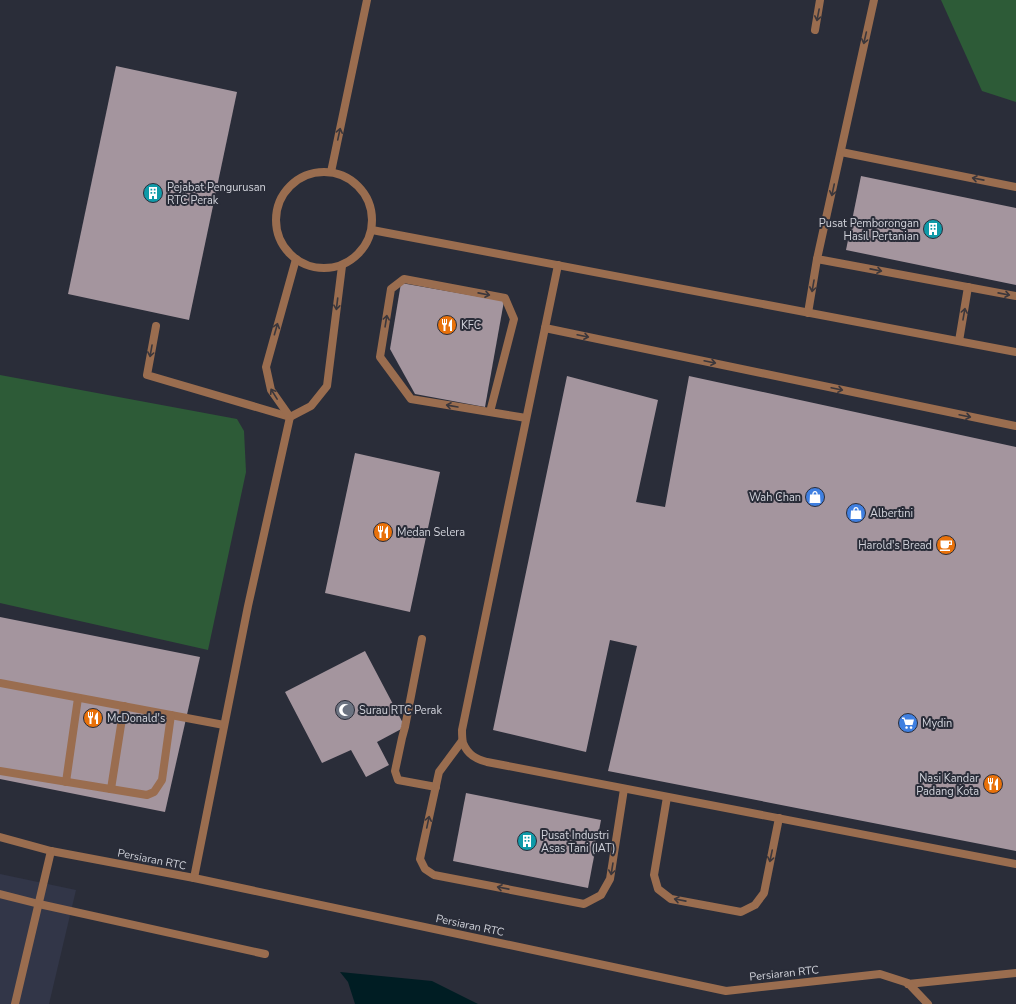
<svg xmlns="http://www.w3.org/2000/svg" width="1016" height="1004" viewBox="0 0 1016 1004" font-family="'Nunito Sans',sans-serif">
<rect width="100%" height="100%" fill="#2a2d39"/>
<!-- built -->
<path fill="#323648" d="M0,874L76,890L49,1004H0Z"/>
<!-- green -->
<g fill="#2d5b37">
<path d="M941,0H1016V102L982,91Z"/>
<path d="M0,375L237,419L244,431L246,472L208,650L0,603Z"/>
</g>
<!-- water -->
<path fill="#001d23" d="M340,972L432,981L478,1004H355L348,982Z"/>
<!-- building -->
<g fill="#a4959e">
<path d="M116,66L237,92L189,320L68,294Z"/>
<path d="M861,176L1016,208V285L846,250Z"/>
<path d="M401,283L504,301L485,407L415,394L390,349Z"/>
<path d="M567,376L658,400L636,502L665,507L689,376L1016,447V851L608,771L637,646L610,640L586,752L493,730Z"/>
<path d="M355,453L440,472L410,612L325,593Z"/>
<path d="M0,617L200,657L165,812L0,779Z"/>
<path d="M365,651L405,727L377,742L389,765L366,777L351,750L322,763L285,692Z"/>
<path d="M466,793L601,820L588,888L453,861Z"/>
</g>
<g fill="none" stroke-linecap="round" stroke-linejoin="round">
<!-- service -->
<g stroke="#9a6d4f" stroke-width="8">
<path d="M874,0L817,259L1016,296"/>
<path d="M815,30L820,0"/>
<path d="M841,152L1016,187"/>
<circle cx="324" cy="220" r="48"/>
<path d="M331,172L367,0"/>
<path d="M372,230L1016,352"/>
<path d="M558,265L462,730C462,734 462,739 463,743C468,755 476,759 487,762L1016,864"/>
<path d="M808,313L817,259"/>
<path d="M156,326L147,375L290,417L311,406L327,386L342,266"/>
<path d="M545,328L1016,426"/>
<path d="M959,341L968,287"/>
<path d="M490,412L514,319L505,298L404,279L391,289L380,357L411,399L526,418"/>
<path d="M422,639L405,727L402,738L395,771L398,780L436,787"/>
<path d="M0,683L224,725"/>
<path d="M462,741L439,772L420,859L425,869L434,875L584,904L601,895L610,879L624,789"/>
<path d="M0,771L147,795L154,792L162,780L171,715"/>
<path d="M66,782L78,698"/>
<path d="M111,789L124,706"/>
<path d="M667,797L654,875L658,889L671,899L741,912L755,905L764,893L779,818"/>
<path d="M194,878L248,606L290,417L271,390L266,367L296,259"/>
<path d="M908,984L1016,973"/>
</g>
<!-- minor -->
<g stroke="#9a6d4f" stroke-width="8">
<path d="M0,837L51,851L194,878L726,991L880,974L908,983L928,1004"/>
<path d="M0,894L39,904L265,954"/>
<path d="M15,1004L51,851"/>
</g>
</g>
<!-- one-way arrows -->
<defs><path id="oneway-shaft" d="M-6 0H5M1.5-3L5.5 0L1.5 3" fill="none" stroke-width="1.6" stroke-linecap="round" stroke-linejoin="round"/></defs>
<g stroke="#3b373c">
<use href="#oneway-shaft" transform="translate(818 15) rotate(101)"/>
<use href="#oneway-shaft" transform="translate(865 38) rotate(103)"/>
<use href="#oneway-shaft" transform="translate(339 134) rotate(-78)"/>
<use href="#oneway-shaft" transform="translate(978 179) rotate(-169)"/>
<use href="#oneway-shaft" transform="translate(833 190) rotate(102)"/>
<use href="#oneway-shaft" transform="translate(876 270) rotate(11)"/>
<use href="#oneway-shaft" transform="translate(813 286) rotate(100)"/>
<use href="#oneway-shaft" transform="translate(484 294) rotate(11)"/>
<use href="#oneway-shaft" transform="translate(1004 294) rotate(11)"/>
<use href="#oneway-shaft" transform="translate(337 304) rotate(97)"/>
<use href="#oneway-shaft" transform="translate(964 314) rotate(-80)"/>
<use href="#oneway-shaft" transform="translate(386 321) rotate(-81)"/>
<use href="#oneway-shaft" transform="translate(276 329) rotate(-74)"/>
<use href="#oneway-shaft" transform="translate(583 336) rotate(12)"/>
<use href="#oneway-shaft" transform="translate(151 351) rotate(100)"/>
<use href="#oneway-shaft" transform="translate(710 362) rotate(12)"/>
<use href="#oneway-shaft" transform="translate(837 389) rotate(12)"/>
<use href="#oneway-shaft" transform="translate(274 394) rotate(-122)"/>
<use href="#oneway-shaft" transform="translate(452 406) rotate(-170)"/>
<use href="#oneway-shaft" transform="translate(965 416) rotate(12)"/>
<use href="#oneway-shaft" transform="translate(428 822) rotate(-78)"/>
<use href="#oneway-shaft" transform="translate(771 856) rotate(102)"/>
<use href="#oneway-shaft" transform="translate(612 869) rotate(99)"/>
<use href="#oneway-shaft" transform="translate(503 888) rotate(-169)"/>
<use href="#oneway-shaft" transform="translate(680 900) rotate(-169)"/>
</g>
<!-- icons -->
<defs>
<g id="building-disc" transform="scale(1)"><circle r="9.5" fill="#0f9aa8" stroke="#2a2d39"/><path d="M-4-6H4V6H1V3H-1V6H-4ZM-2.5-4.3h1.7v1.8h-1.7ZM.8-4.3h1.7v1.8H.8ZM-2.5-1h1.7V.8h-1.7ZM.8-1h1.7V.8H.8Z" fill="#fff"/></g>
<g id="restaurant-disc" transform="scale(1)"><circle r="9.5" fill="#e8710a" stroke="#2a2d39"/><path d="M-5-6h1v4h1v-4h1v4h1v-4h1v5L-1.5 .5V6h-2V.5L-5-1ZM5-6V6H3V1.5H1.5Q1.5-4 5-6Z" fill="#fff"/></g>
<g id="shop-disc" transform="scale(1)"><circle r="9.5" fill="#3f7fe0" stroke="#2a2d39"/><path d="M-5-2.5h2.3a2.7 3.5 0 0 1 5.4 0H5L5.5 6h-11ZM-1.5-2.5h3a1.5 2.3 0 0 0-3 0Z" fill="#fff"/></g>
<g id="cafe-disc" transform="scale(1)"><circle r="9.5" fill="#e8710a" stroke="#2a2d39"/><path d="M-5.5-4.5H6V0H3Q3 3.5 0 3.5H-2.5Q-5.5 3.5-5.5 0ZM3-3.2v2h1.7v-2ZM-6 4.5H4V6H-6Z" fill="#fff"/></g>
<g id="mosque-disc" transform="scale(1)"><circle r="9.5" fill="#6b7280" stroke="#2a2d39"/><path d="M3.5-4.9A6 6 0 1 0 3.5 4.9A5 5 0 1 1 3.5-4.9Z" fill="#fff"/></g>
<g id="supermarket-disc" transform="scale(1)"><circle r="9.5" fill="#3f7fe0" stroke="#2a2d39"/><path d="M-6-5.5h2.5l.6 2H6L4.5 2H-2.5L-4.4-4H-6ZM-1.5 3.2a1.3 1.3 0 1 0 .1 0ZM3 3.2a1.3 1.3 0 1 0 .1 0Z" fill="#fff"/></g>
</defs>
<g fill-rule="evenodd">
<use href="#building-disc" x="153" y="193"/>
<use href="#building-disc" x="933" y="229"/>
<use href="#restaurant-disc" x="447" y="325"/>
<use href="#shop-disc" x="815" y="497"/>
<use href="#shop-disc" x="856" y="513"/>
<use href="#restaurant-disc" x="383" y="532"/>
<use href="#cafe-disc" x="946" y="545"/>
<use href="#mosque-disc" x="345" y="710"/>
<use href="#restaurant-disc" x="93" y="718"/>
<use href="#supermarket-disc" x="908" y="723"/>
<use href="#restaurant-disc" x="993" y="784"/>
<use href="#building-disc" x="527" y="841"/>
</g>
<g text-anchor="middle" stroke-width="4" stroke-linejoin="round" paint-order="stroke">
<!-- poi labels -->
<g font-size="11" fill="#d1d3db" stroke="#2a2d39" text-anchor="start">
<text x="167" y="191">Pejabat Pengurusan<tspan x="167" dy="13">RTC Perak</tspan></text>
<text x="919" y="227" text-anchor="end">Pusat Pemborongan<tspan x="919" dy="13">Hasil Pertanian</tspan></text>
<text x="461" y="329">KFC</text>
<text x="801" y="501" text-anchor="end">Wah Chan</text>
<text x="870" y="517">Albertini</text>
<text x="397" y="536">Medan Selera</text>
<text x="932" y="549" text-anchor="end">Harold's Bread</text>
<text x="359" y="714">Surau RTC Perak</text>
<text x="107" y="722">McDonald's</text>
<text x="922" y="727">Mydin</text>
<text x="979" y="782" text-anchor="end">Nasi Kandar<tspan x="979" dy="13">Padang Kota</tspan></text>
<text x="541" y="839">Pusat Industri<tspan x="541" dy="13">Asas Tani (IAT)</tspan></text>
</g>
<!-- street labels -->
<g font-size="11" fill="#d1d3db" stroke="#2a2d39">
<text transform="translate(152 859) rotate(11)" y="4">Persiaran RTC</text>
<text transform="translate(470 925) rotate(12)" y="4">Persiaran RTC</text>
<text transform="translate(784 973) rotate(-6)" y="4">Persiaran RTC</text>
</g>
</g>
</svg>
